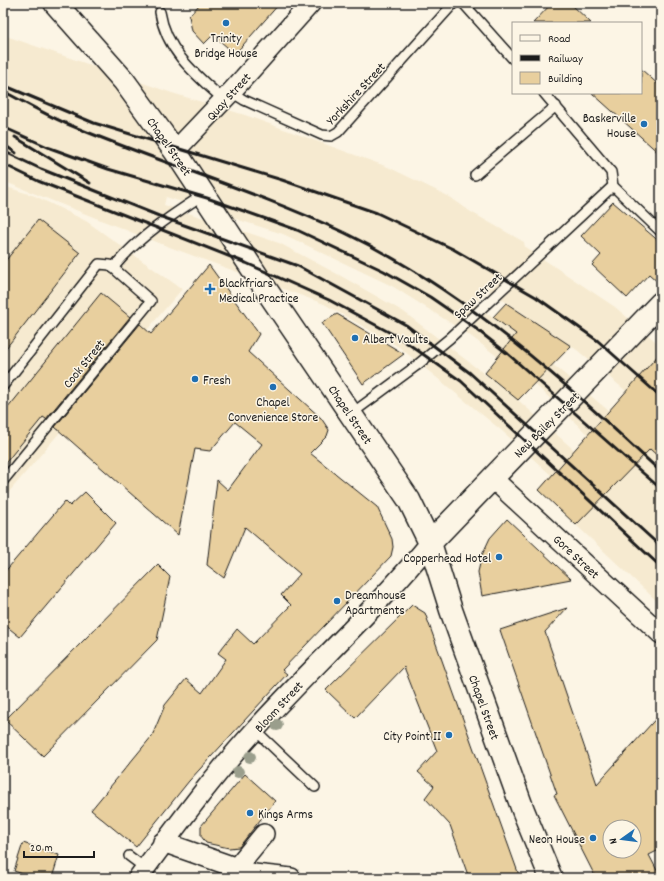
<svg xmlns="http://www.w3.org/2000/svg" width="664" height="881" viewBox="0 0 664 881" font-family="Dekko,sans-serif">
<rect width="100%" height="100%" fill="#fcf5e5"/>
<filter id="ink" filterUnits="userSpaceOnUse"><feTurbulence type="fractalNoise" baseFrequency=".025" numOctaves="2"/><feDisplacementMap in="SourceGraphic" scale="8" xChannelSelector="R" yChannelSelector="G"/><feConvolveMatrix kernelMatrix="1 2 1 2 8 2 1 2 1" color-interpolation-filters="sRGB"/></filter>
<g filter="url(#ink)">
<!-- built -->
<g fill="#f6ead0" fill-rule="evenodd">
<path d="M3,35L172,93L245,115L388,167L450,197L471,212L524,242L525,247L615,307L661,346V605L539,490L551,475L501,430L399,347L324,304L156,242L3,181ZM166,197L283,234L392,286L468,334L498,357L539,388L588,435L574,450L518,400L404,312L341,276L279,243L164,205ZM488,290L577,350L626,391L609,411L516,334L474,304Z"/>
<path d="M3,186L35,196L86,221L182,289L3,499Z"/>
</g>
<!-- building -->
<g fill="#e8cf9e" stroke="#1c1c1c" fill-rule="evenodd">
<path d="M201,3H280L235,54L213,35L204,44L192,31L189,16Z"/>
<path d="M552,3H570L591,23H533Z"/>
<path d="M641,69L661,87V155L592,93H641Z"/>
<path d="M613,202L661,243V285L649,274L627,298L592,265L601,255L581,236Z"/>
<path d="M38,220L80,253L3,352V264Z"/>
<path d="M209,265L259,334L248,352L321,418L329,430L327,436L310,453L377,507L392,539L393,547L391,556L282,670L287,674L189,781L136,847L91,810L152,736L165,705L186,679L202,693L226,659L218,653L237,629L253,644L291,605L281,595L300,574L245,527L224,578L207,565L217,480L228,490L262,444L235,422L210,451L195,449L178,535L55,427L140,324L151,334Z"/>
<path d="M101,293L130,317L46,419L43,417L3,466V414Z"/>
<path d="M506,303L571,346L518,400L485,373L516,334L493,317Z"/>
<path d="M337,314L404,354L363,384L322,323Z"/>
<path d="M661,352V459L650,449L576,525L539,490Z"/>
<path d="M85,492L116,523L20,637L5,625L3,618V574L65,501L70,506Z"/>
<path d="M507,519L540,550L571,579L482,596L478,572L482,555L490,538Z"/>
<path d="M158,565L170,577L157,640L43,756L5,720Z"/>
<path d="M412,605L425,613L520,878H469L450,825L425,798L434,786L418,772L437,751L404,667L355,718L326,690Z"/>
<path d="M567,608L545,632L597,784L661,713V849L649,855L661,878H596L554,795L557,794L500,630ZM610,827H634V851H610Z"/>
<path d="M245,774L275,801L239,847L229,848L206,843L201,836V826Z"/>
<path d="M23,843L59,855L52,878H35L14,871Z"/>
</g>
<g fill="none" stroke-linecap="round" stroke-linejoin="round">
<!-- lane casing -->
<g stroke="#1c1c1c" stroke-width="12">
<g id="lane">
<path d="M463,3L513,59"/>
<path d="M160,12C166,51 196,75 224,100"/>
<path d="M231,92L244,100L322,135L331,136L338,132L454,3"/>
<path d="M544,93L611,172L613,186L661,232"/>
<path d="M475,175L556,106"/>
<path d="M113,268C137,238 172,215 203,195"/>
<path d="M3,386L99,264L110,265L151,301L3,481"/>
<path d="M351,414L416,366L450,338L613,186"/>
<path d="M255,730L315,787"/>
<path d="M129,856L145,868"/>
</g>
</g>
<!-- street casing -->
<g stroke="#1c1c1c" stroke-width="22">
<g id="street">
<path d="M175,151L231,92L311,3"/>
<path d="M492,478L661,634"/>
<path d="M163,842L254,874L291,878"/>
<path d="M236,868L264,834"/>
<path d="M138,878C176,827 213,776 256,729C313,666 376,609 430,543"/>
</g>
</g>
<!-- primary casing -->
<g stroke="#1c1c1c" stroke-width="25">
<g id="primary">
<path d="M55,3L124,81L175,151L263,285L409,500L430,543L451,610L523,810L551,878"/>
<path d="M430,543L661,303"/>
</g>
</g>
<!-- lane -->
<use href="#lane" stroke="#fcf5e5" stroke-width="9"/>
<!-- street -->
<use href="#street" stroke="#fcf5e5" stroke-width="19"/>
<!-- primary -->
<use href="#primary" stroke="#fcf5e5" stroke-width="22"/>
<!-- rail -->
<g stroke="#1c1c1c" stroke-width="3">
<path d="M3,85L94,123L282,180L377,213L453,249L536,297L598,341L661,397"/>
<path d="M3,91C24,102 44,114 65,123C157,162 254,190 345,233C466,291 564,382 661,472"/>
<path d="M3,127L50,148L108,169L207,198L297,230L384,271L430,297L475,328L508,354L661,489"/>
<path d="M15,137L90,183"/>
<path d="M3,144L16,153"/>
<path d="M3,151L41,169L159,216L298,266L406,325L470,373L661,547"/>
<path d="M3,164L38,181L246,263L329,300L400,338L461,381L661,567"/>
</g>
</g>
<!-- trees -->
<g fill="#9a9e8c">
<circle cx="277" cy="725" r="6"/>
<circle cx="250" cy="757" r="6"/>
<circle cx="238" cy="772" r="6"/>
</g>
</g>
<!-- markers -->
<g fill="#1f6fb2" stroke="#fcf5e5" stroke-width="1.5">
<circle cx="226" cy="23" r="4"/>
<circle cx="644" cy="124" r="4"/>
<path d="M208 283h4v4h4v4h-4v4h-4v-4h-4v-4h4z"/>
<circle cx="355" cy="338" r="4"/>
<circle cx="195" cy="379" r="4"/>
<circle cx="273" cy="387" r="4"/>
<circle cx="499" cy="557" r="4"/>
<circle cx="337" cy="601" r="4"/>
<circle cx="449" cy="735" r="4"/>
<circle cx="250" cy="813" r="4"/>
<circle cx="593" cy="838" r="4"/>
</g>
<g text-anchor="middle" stroke-width="3" stroke-linejoin="round" paint-order="stroke">
<!-- poi labels -->
<g font-size="13" fill="#1c1c1c" stroke="#fcf5e5" text-anchor="start">
<text x="226" y="42" text-anchor="middle">Trinity<tspan x="226" dy="15">Bridge House</tspan></text>
<text x="636" y="122" text-anchor="end">Baskerville<tspan x="636" dy="15">House</tspan></text>
<text x="219" y="287">Blackfriars<tspan x="219" dy="15">Medical Practice</tspan></text>
<text x="363" y="343">Albert Vaults</text>
<text x="203" y="384">Fresh</text>
<text x="273" y="406" text-anchor="middle">Chapel<tspan x="273" dy="15">Convenience Store</tspan></text>
<text x="491" y="562" text-anchor="end">Copperhead Hotel</text>
<text x="345" y="599">Dreamhouse<tspan x="345" dy="15">Apartments</tspan></text>
<text x="441" y="740" text-anchor="end">City Point II</text>
<text x="258" y="818">Kings Arms</text>
<text x="585" y="843" text-anchor="end">Neon House</text>
</g>
<!-- street labels -->
<g font-size="13" fill="#1c1c1c" stroke="#fcf5e5">
<text transform="translate(355 93) rotate(-47)" y="5">Yorkshire Street</text>
<text transform="translate(228 96) rotate(-48)" y="5">Quay Street</text>
<text transform="translate(170 146) rotate(55)" y="5">Chapel Street</text>
<text transform="translate(477 295) rotate(-43)" y="5">Spaw Street</text>
<text transform="translate(83 363) rotate(-51)" y="5">Cook Street</text>
<text transform="translate(351 414) rotate(56)" y="5">Chapel Street</text>
<text transform="translate(546 424) rotate(-45)" y="5">New Bailey Street</text>
<text transform="translate(577 556) rotate(43)" y="5">Gore Street</text>
<text transform="translate(278 706) rotate(-47)" y="5">Bloom Street</text>
<text transform="translate(485 707) rotate(70)" y="5">Chapel Street</text>
</g>
</g>
<!-- margin -->
<rect width="664" height="881" fill="none" stroke="#fcf5e5" stroke-width="16"/>
<rect x="8" y="8" width="648" height="865" fill="none" stroke="#1c1c1c" stroke-width="1.5" filter="url(#ink)"/>
<!-- legend -->
<rect x="512" y="22" width="130" height="72" fill="#fcf5e5" stroke="#a29e95"/>
<rect x="520" y="35" width="20" height="6" fill="#fcf5e5" stroke="#a29e95"/>
<text x="548" y="42" font-size="12" fill="#1c1c1c">Road</text>
<rect x="520" y="55" width="20" height="6" fill="#1c1c1c" stroke="#a29e95"/>
<text x="548" y="62" font-size="12" fill="#1c1c1c">Railway</text>
<rect x="520" y="72" width="20" height="12" fill="#e8cf9e" stroke="#a29e95"/>
<text x="548" y="82" font-size="12" fill="#1c1c1c">Building</text>
<!-- north arrow -->
<g transform="translate(622 839) rotate(256)"><circle r="19" fill="#fcf5e5" stroke="#a29e95"/>
<path d="M0-3L7 15L0 10L-7 15Z" fill="#1f6fb2"/>
<text y="-6" font-size="11" font-weight="bold" text-anchor="middle" fill="#1c1c1c">N</text>
</g>
<!-- scale -->
<path d="M24 851v6h70v-6" fill="none" stroke="#1c1c1c" stroke-width="2"/>
<text x="30" y="851" font-size="12" fill="#1c1c1c" stroke="#fcf5e5" stroke-width="3" paint-order="stroke">20 m</text>
</svg>
